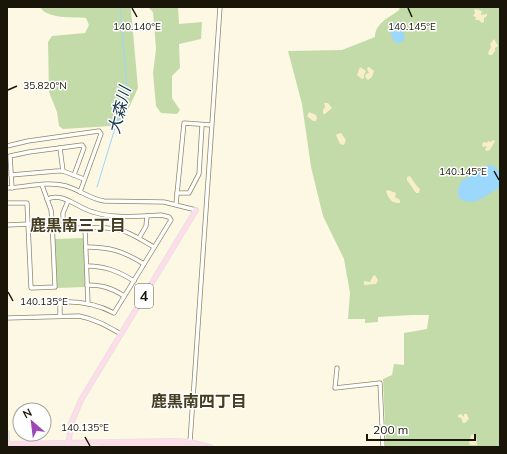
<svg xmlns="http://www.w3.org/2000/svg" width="507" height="454" viewBox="0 0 507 454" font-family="Mulish,'Noto Sans JP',sans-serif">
<rect width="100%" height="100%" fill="#fdf8e3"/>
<!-- green -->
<g fill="#c3dba9">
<path d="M40,7H130L131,10L138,88L126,114L122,120L111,126L63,129L59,126L57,112L49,92L48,42L52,36L85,33L89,25L86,18C73,17 47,19 40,7Z"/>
<path d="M148,7H178L179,24L202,22L201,39L179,44L180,68L172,76V98L180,110L177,114L161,113L156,106L153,73L156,49L153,12Z"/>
<path d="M400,7H500V447H386L383,379L392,375L394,364L404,365V333L427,329L429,315H412L378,317V322L365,323V319H348L350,293L344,259L323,216L311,167L302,104L288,51L342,50L375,37C375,23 389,18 399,10Z"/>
<path d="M84,238L85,287L57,288L55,239Z"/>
</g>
<!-- sand -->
<g fill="#f8eec9">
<path d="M476,9L482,11L481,15L487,14V16L484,18V22L482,23L479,20H475L476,17L473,16L475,13L474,10Z"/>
<path d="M494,39L498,46L495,48V51L492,55H489L488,53L491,47L490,44Z"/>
<path d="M360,67L366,71L364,75V78L362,79L357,75Z"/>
<path d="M368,67H369L374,71L372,77L368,80L365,77L366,74L369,73L367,69Z"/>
<path d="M324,103H328L332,108L325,114H323V110L325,107Z"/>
<path d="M309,112L316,115L317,118L316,121H313L307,116Z"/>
<path d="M341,133L346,140L344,145L340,144L336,135L337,134Z"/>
<path d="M493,140L495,141C494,144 491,147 490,150L486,151L485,149L487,146L483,147L482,144L484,142L487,143L488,141L491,142Z"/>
<path d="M410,176L416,185L420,189L419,193H416L407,180V177Z"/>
<path d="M388,190L396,193L395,197L400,200V203C392,204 388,198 386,191Z"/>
<path d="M375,275L378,280L376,284L364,285V281L370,282L373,276Z"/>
<path d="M461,414L464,417V414H467L469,419L465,423H463L461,418L458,417V415Z"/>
<path d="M474,434L476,435L477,445H471L469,444L471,435Z"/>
</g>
<!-- water -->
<g fill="#9cd7fc">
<path d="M399,21L402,24L405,38L403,41L398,44L393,40L390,30L396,22Z"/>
<path d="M488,165H493L500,172V188C484,194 481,206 461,200C455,192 459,189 461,181L471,176L480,168Z"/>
</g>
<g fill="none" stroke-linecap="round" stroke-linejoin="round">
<!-- stream -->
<path stroke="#9cd7fc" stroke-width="1" d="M97,187L127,89L120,7"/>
<!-- minor casing -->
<g stroke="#908867" stroke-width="5">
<g id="minor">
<path d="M7,146L28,141L99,131L101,134L80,192"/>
<path d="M60,148L63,171"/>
<path d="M11,175L57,171H63L84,179"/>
<path d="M7,188C26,187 48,181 66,186C80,190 90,199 104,201L164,202L196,210"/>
<path d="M12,188L10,156L29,152L82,145L84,148L74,175"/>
<path d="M177,193H189L199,174L202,125"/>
<path d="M47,199C64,192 77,208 93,212C113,219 141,216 161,215L169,217L171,220L114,313C97,304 79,301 60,302V316"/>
<path d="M68,201L63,213V229C84,228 106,225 126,232C136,236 145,242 154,247"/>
<path d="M7,203H27L31,288L55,287L52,220L51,210L42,185"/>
<path d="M176,204L184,123L211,125"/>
<path d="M7,225L52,223"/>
<path d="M85,228L88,304"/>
<path d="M139,238L146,226L147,216"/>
<path d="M86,247C110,247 123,251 144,264"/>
<path d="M87,266C105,266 118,271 134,281"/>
<path d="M87,285C102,285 112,288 124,296"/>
<path d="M7,318L79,316C95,319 107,326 121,334"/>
<path d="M337,368L335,388L380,383L383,447"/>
<path d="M190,442L220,7"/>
</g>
</g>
<!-- major casing -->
<g stroke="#e3e3e1" stroke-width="6">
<g id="major">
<path d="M7,433V446"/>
<path d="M7,444L174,441L190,442L210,447"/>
<path d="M68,447L71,424L81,400L196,210"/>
<path d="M103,447L174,445L191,447"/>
</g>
</g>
<!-- minor -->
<use href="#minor" stroke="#fff" stroke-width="3.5"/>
<!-- major -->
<use href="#major" stroke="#fcdde9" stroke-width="4.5"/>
</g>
<!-- ticks -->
<path fill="none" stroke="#191609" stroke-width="1.5" d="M132,8L137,17M408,8L412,17M8,90L17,86M494,171L499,180M8,292L13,301M85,437L90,446"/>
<g text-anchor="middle" stroke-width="3" stroke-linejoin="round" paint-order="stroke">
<!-- shield labels -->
<rect fill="#fff" stroke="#5e5c53" stroke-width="1" x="135" y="284" width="18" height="24" rx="3"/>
<g font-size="14" font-weight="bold" fill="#191609">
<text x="144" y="301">4</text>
</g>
<!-- water labels -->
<g font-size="16" font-style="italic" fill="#123447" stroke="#fff">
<text transform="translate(119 110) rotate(-76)" y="6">大森川</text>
</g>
<!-- neighbourhood labels -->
<g font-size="16" font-weight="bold" fill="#453d1f" stroke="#fff">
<text x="78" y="231">鹿黒南三丁目</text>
<text x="199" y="407">鹿黒南四丁目</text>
</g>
</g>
<g font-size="10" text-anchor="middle" fill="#191609" stroke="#fff" stroke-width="3" stroke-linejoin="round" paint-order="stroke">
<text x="137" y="30">140.140°E</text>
<text x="412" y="30">140.145°E</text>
<text x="45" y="89">35.820°N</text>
<text x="463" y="175">140.145°E</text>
<text x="44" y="305">140.135°E</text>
<text x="85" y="431">140.135°E</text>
</g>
<!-- border -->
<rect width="507" height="454" fill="none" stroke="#191609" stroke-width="16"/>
<!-- north arrow -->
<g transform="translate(32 422) rotate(332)"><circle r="19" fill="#ffffff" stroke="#a3a29d"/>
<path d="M0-3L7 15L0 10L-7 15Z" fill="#9b47b5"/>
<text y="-6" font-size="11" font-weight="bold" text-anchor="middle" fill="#191609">N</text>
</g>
<!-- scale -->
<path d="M367 434v6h108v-6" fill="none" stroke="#191609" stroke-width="2"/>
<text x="373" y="434" font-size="12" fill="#191609" stroke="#ffffff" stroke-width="3" paint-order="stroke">200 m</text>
</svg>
